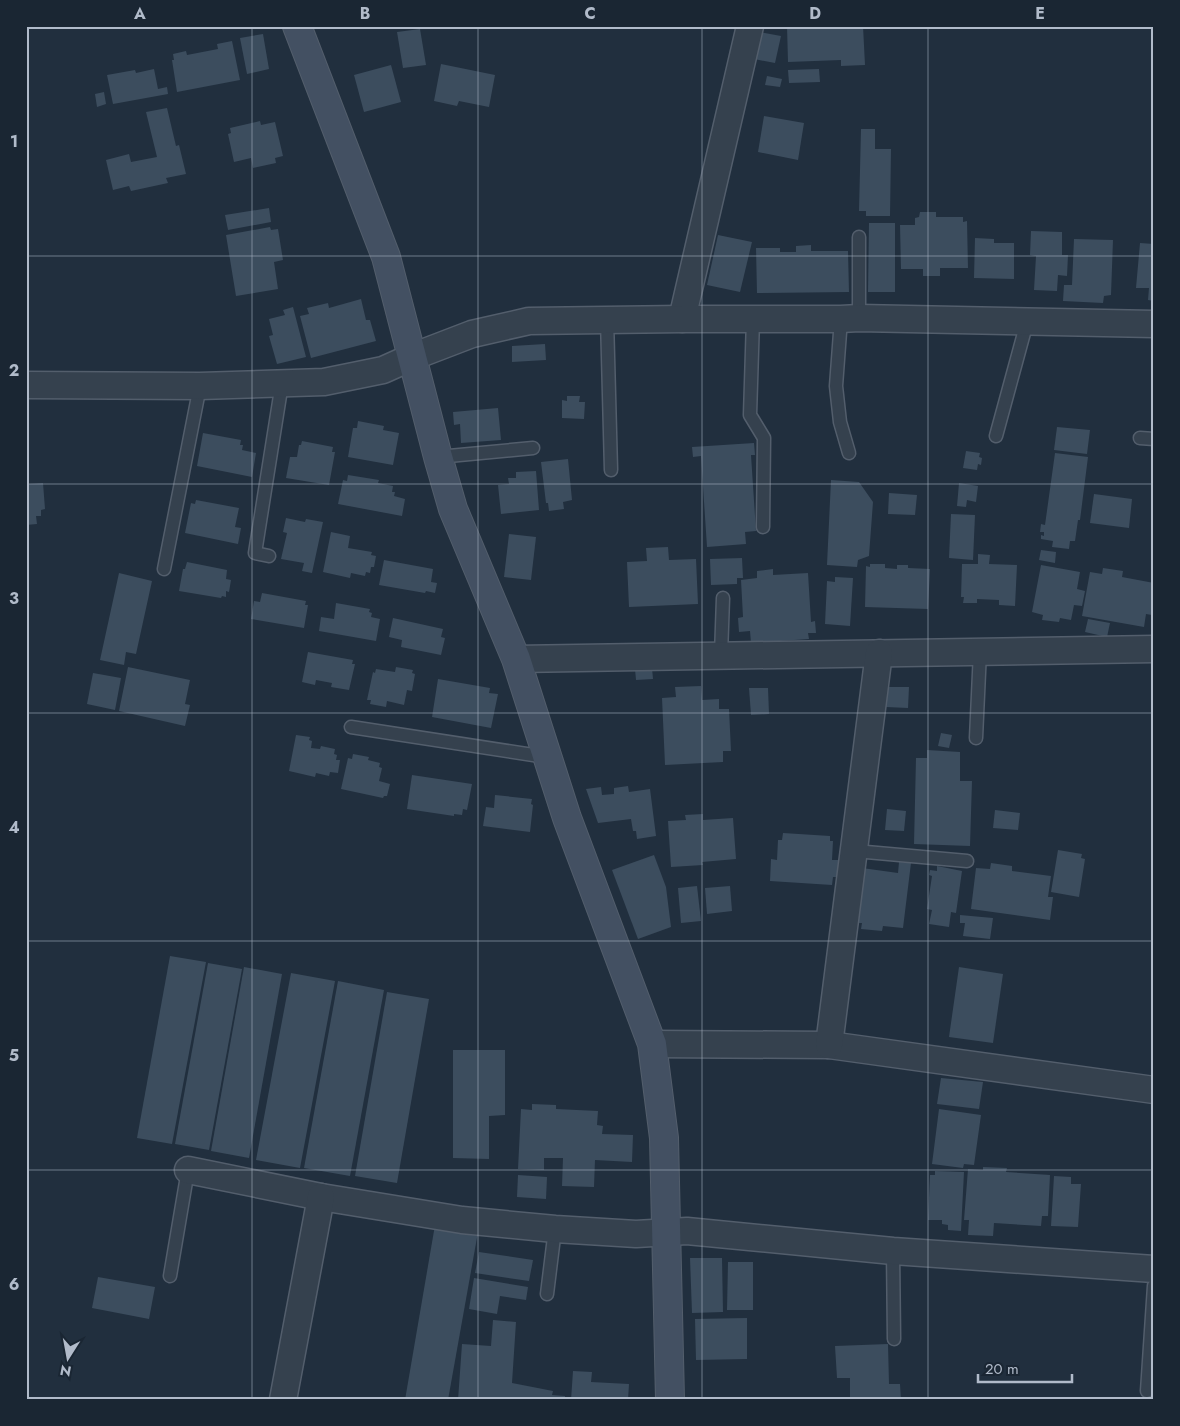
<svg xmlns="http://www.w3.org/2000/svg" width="1180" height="1426" viewBox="0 0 1180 1426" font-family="Jost,sans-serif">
<rect width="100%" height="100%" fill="#212f3e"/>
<!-- building -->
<g fill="#3c4d5e">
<path d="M787,26H863L865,65L841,66V60L788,62Z"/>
<path d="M420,29L426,65L403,68L397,32Z"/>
<path d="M760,32L781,36L775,63L754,59Z"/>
<path d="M263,34L269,69L247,74L240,38Z"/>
<path d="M232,41L240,80L177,92L172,60H174L173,54L186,51L187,55L218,49L217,44Z"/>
<path d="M441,64L495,75L489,107L459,101L457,106L434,101Z"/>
<path d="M391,65L401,102L364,112L354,75Z"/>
<path d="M154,69L158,89L167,87L168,94L113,104L107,75L135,70L136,73Z"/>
<path d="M819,69L820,82L789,83L788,70Z"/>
<path d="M767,76L782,79L780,87L765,85Z"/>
<path d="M104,92L106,104L97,107L95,94Z"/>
<path d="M167,108L176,146L179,145L186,174L166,178L168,183L131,191L129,186L113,190L106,160L129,154L131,162L157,157L146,112Z"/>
<path d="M764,116L804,123L798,160L758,152Z"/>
<path d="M260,121L261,125L275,122L283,156L275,158L276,163L253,168L251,158L234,162L228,134L231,133L230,128Z"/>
<path d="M861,129H875V149H891L890,216H866V211H859Z"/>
<path d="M269,208L271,222L228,230L225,215Z"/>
<path d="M920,212H936V217H963V222L967,221L968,268H940V276H923V269H901L900,225H915V218L919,217Z"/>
<path d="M869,223H895V292H868Z"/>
<path d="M270,227L271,230L278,229L283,260L274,262L278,289L236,296L226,235Z"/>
<path d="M1031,231L1062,232V255H1068L1067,276L1058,275L1057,291L1034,290L1036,256L1030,255Z"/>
<path d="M718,235L752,242L740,292L707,285Z"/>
<path d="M975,238L994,239V243H1014V279L974,278Z"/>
<path d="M1074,239L1113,240L1111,295L1104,296L1103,303L1063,301L1064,285H1072Z"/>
<path d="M1140,243L1154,244V301L1148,300L1149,288H1136Z"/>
<path d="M811,245V251H848L849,292L757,293L756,248H780V252H796V246Z"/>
<path d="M361,299L366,320H370L376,341L311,358L300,316L309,314L307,308L328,303L329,308Z"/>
<path d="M293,307L306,357L277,364L269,336L273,335L269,319L285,315L283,310Z"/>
<path d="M545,344L546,360L512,362V346Z"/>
<path d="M567,396H580L579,402H585L584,419L562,418V400L567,401Z"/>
<path d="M498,408L501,440L461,443L460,424L454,425L453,412Z"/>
<path d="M358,421L384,426L383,430L399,433L393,465L348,457L353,428H357Z"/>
<path d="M1057,427L1090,430L1087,454L1054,450Z"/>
<path d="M203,433L241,440L240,445H243L242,450L256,453L252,477L197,466Z"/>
<path d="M302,441L333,447L332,452H335L329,485L286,478L290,457H297L299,445H301Z"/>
<path d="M754,443L755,455H751L756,531L745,532L746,544L707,547L701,456L693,457L692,447Z"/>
<path d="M966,451L980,453L979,457L982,458L981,465L978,464L977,470L963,468Z"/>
<path d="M1055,453L1088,457L1080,520H1078L1075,541H1070L1069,549L1052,547L1053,541L1041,539V535L1044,536V532H1040L1041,524L1045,525Z"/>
<path d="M568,459L572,500L563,502L564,509L549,511L548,503H546L541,462Z"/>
<path d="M536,471L539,510L501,514L498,485L509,484L508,478H516V472Z"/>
<path d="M348,475L379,480L378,483L393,486L392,492H395L394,496L405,499L402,516L338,504L343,480L347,481Z"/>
<path d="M26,479L28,484L43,483L45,509L41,510V516H36L37,524L26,525Z"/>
<path d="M831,480L859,482L873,502L869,556L858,560L857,567L827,565Z"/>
<path d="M959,483L978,486L976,502L967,500L966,507L957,506Z"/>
<path d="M889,493L917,495L915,515L888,514Z"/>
<path d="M1094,494L1132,499L1129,528L1090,523Z"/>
<path d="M196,500L239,508L235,527L241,528L238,544L185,533L191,503L195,504Z"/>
<path d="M951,514L975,515L973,560L949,558Z"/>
<path d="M286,518L305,522L306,519L323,522L312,573L302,571L304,563L281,559L287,533L283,532Z"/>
<path d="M331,532L350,536L348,548L372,552L371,555L376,556L374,567H371L370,573L366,572L365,576L351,573L350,578L323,572Z"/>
<path d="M509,534L536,537L531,580L504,577Z"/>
<path d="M668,547L669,560L696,559L698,604L629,607L627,562L647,561L646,548Z"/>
<path d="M1041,550L1056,552L1055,563L1039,560Z"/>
<path d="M978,554L990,555L989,564L1017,565L1015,606L999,605V600L977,599V603H963L964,597H961L962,564H978Z"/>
<path d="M742,558L743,578H737V584L711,585L710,559Z"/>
<path d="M384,560L433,569L431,582L437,583L435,593L426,591L425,593L379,585Z"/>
<path d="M187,562L227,570L226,579L231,580L229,592L226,591V597L222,596L221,598L179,591L183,569H185Z"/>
<path d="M870,564H885V568L897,569V565H908V568L930,569L928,609L865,607L866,566L870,567Z"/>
<path d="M1041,565L1080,572L1077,589L1085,591L1082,606L1074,605L1071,620L1060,618L1059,622L1042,620L1043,615L1032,612Z"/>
<path d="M1103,568L1123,571L1122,577L1154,583L1151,598L1154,599L1152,615L1146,614L1144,627L1082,616L1090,572L1102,574Z"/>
<path d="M773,569V575L808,573L811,622L815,621L816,633H808L809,639L751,643L750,631L739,632L738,618L743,617L741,580L757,578V571Z"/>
<path d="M119,573L152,581L136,654L126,652L124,665L100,660Z"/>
<path d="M835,577L853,578L850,626L825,624L827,581L835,582Z"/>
<path d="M262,593L306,601L305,605H308L304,628L251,619L254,601L260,602Z"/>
<path d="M336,603L370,609L369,612L372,613L371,617L380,619L376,641L319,631L321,617L334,619Z"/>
<path d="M393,618L443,629L441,637L445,638L441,655L401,647L402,640L389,637Z"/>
<path d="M1088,619L1110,623L1107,637L1085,632Z"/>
<path d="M308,652L353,660L352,664H355L349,690L331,687L332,683L316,680L315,685L302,682Z"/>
<path d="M128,667L190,680L185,704L190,705L185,726L119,711Z"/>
<path d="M396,667L413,670L412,673L415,674L412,691L407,690L404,705L387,701L386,707L370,704L371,700H367L373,672L375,673L376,669L395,672Z"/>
<path d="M652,668L653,679L636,680L635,669Z"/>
<path d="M93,673L121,678L115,710L87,704Z"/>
<path d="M438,679L490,688L489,693L498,694L491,728L432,717Z"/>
<path d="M701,686L702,700L719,699V709H729L731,751H723V762L665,765L662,698L676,697L675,687Z"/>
<path d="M887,687H909L908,708L886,707Z"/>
<path d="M749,688H768L769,714L751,715Z"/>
<path d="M941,733L952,735L949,748L938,746Z"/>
<path d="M296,735L310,737L309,740L312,741L311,748L320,749L321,746L335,749L334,754L337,755L336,760H340L338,773L330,772L329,776L316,773L315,777L289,771Z"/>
<path d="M927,750L960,752V781H972L970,846L914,844L916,758H927Z"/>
<path d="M353,754L369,757L368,760L380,763L379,767L382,768L379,781L390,784L387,796H384L383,798L341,789L348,758L352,759Z"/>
<path d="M412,775L472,784L467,810L463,809L462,815L454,814V816L407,809Z"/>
<path d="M628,786L629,792L650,789L656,836L637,839L636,831H633L631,819L598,823L586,789L601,787L602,795L614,794V788Z"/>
<path d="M495,795L532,799L531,804L533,805L530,832L483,826L486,807L494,808Z"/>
<path d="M887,809L906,811L904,831L885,830Z"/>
<path d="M995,810L1020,813L1018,830L993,828Z"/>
<path d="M703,814V820L733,818L736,859L702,862L703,865L671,867L668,821L686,820L685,815Z"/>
<path d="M783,833L830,836V841H833L832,860H840L839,877H833L832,885L770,881L771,859L777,860L778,840H782Z"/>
<path d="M1058,850L1082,854L1081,858L1085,859L1079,897L1051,892Z"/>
<path d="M654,855L666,887L671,927L638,939L612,870Z"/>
<path d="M899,862L911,863L903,928L883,926L882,931L861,929L862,923H855L862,868L898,873Z"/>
<path d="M991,863L1012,866V871L1051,876L1048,897H1053L1050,920L971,909L976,868L990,869Z"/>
<path d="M937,866L962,871L956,913L951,912L949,927L929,924L932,910L927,909L932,876L929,875L930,870L937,871Z"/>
<path d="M697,886L701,921L681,923L678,888Z"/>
<path d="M730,886L732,911L707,914L705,888Z"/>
<path d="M960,915L993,918L990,939L963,936L965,923H960Z"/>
<path d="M170,956L206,962L172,1144L137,1138Z"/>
<path d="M208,963L242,969L209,1150L175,1144Z"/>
<path d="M244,967L282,974L249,1158L211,1151Z"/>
<path d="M959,967L1003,974L993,1043L949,1037Z"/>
<path d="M291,973L335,981L300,1168L256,1160Z"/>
<path d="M338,981L384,990L350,1176L304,1168Z"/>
<path d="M387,992L429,999L397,1183L355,1176Z"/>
<path d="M453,1050H505V1115L489,1116V1159L453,1158Z"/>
<path d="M941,1078L983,1082L979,1109L937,1104Z"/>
<path d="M532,1104L556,1105V1109L598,1111L597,1125L603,1126L602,1134L633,1135L632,1162L595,1160L594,1187L562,1186L563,1158H544V1170L518,1169L521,1109L532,1110Z"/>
<path d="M939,1109L981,1115L974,1165L964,1164L963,1168L932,1164Z"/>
<path d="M983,1167L1007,1168L1006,1172L1050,1175L1048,1216H1042L1041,1226L994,1223L993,1236L968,1235L969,1220H964L968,1169L983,1170Z"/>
<path d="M935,1171L964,1172L961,1231L948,1230V1225L942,1224V1220H928L930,1175H935Z"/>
<path d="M518,1175L547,1177L546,1199L517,1197Z"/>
<path d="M1054,1176L1071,1177V1184H1081L1078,1227L1051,1226Z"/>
<path d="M435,1225L478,1232L448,1400H405Z"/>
<path d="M479,1252L533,1260L529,1281L475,1273Z"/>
<path d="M690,1258H722L723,1312L692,1313Z"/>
<path d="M728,1262H753V1310H727Z"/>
<path d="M98,1277L155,1287L149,1319L92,1308Z"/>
<path d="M474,1278L528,1287L526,1300L500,1296L497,1314L469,1309Z"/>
<path d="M747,1318V1359L696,1360L695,1319Z"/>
<path d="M493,1320L516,1322L512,1383L553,1391L552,1395L565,1396V1400H458L462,1344L491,1346Z"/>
<path d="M888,1344L889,1384H900L901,1400H850V1378H837L835,1346Z"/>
<path d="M573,1371L592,1372L591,1382L629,1384L628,1400H571Z"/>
</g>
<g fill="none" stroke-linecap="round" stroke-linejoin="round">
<!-- lane casing -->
<g stroke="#535e6c" stroke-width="15">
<g id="lane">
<path d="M859,318V237"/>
<path d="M607,319L611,470"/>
<path d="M753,319L750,415L764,438L763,527"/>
<path d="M841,319L836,386L840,422L849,453"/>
<path d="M996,436L1027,322"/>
<path d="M1140,438L1154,439"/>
<path d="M438,457L533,448"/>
<path d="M269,556L255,553L282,383"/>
<path d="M164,569L200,386"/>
<path d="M721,655L723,598"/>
<path d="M351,727L546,757"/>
<path d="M976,738L980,651"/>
<path d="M855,851L967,861"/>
<path d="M893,1251L894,1339"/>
<path d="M170,1276L188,1170"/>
<path d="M547,1294L555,1229"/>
<path d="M1147,1391L1154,1286"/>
</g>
</g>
<!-- street casing -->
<g stroke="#535e6c" stroke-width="29">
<g id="street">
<path d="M682,319L750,26"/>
<path d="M26,385L200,386L324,382L383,370L412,357L472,334L529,321L682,319H841L859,318L1154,324"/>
<path d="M516,659L1154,649"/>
<path d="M652,1044L829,1045L1154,1090"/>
<path d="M829,1045L879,653"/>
<path d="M188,1170L321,1197L462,1220L555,1229L636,1234L687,1231L893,1251L1154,1269"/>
<path d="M283,1400L321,1197"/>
</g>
</g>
<!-- secondary casing -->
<g stroke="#535e6c" stroke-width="30">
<path id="secondary" d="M297,26L386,257L438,457L453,509L516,659L567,818L652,1044L664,1138L670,1400"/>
</g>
<!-- lane -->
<use href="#lane" stroke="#35414e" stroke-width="12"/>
<!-- street -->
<use href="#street" stroke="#35414e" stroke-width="26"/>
<!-- secondary -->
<use href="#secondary" stroke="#435062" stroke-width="28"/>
</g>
<!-- grid -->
<path fill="none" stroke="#b1bbca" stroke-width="1" stroke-opacity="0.55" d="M252,26V1400M478,26V1400M702,26V1400M928,26V1400M26,256H1154M26,484H1154M26,713H1154M26,941H1154M26,1170H1154"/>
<!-- border -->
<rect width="1180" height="1426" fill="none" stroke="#1a2633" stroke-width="55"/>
<!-- north arrow -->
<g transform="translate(68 1358) rotate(191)" stroke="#1a2633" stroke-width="4" paint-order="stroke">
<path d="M0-4L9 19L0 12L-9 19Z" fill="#b1bbca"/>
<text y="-8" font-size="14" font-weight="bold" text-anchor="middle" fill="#b1bbca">N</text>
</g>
<!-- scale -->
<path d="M978 1374v8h94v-8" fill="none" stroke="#b1bbca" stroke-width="2.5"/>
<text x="985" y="1374" font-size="15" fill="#b1bbca" stroke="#1a2633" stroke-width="4" paint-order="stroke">20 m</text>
<rect x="28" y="28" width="1124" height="1370" fill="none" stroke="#b1bbca" stroke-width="2"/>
<g font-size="16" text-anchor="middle" font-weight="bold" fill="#b1bbca">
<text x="140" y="19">A</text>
<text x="365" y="19">B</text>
<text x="590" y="19">C</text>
<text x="815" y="19">D</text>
<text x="1040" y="19">E</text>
<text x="14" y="147">1</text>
<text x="14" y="376">2</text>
<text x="14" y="604">3</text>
<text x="14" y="833">4</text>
<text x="14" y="1061">5</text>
<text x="14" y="1290">6</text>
</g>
</svg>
